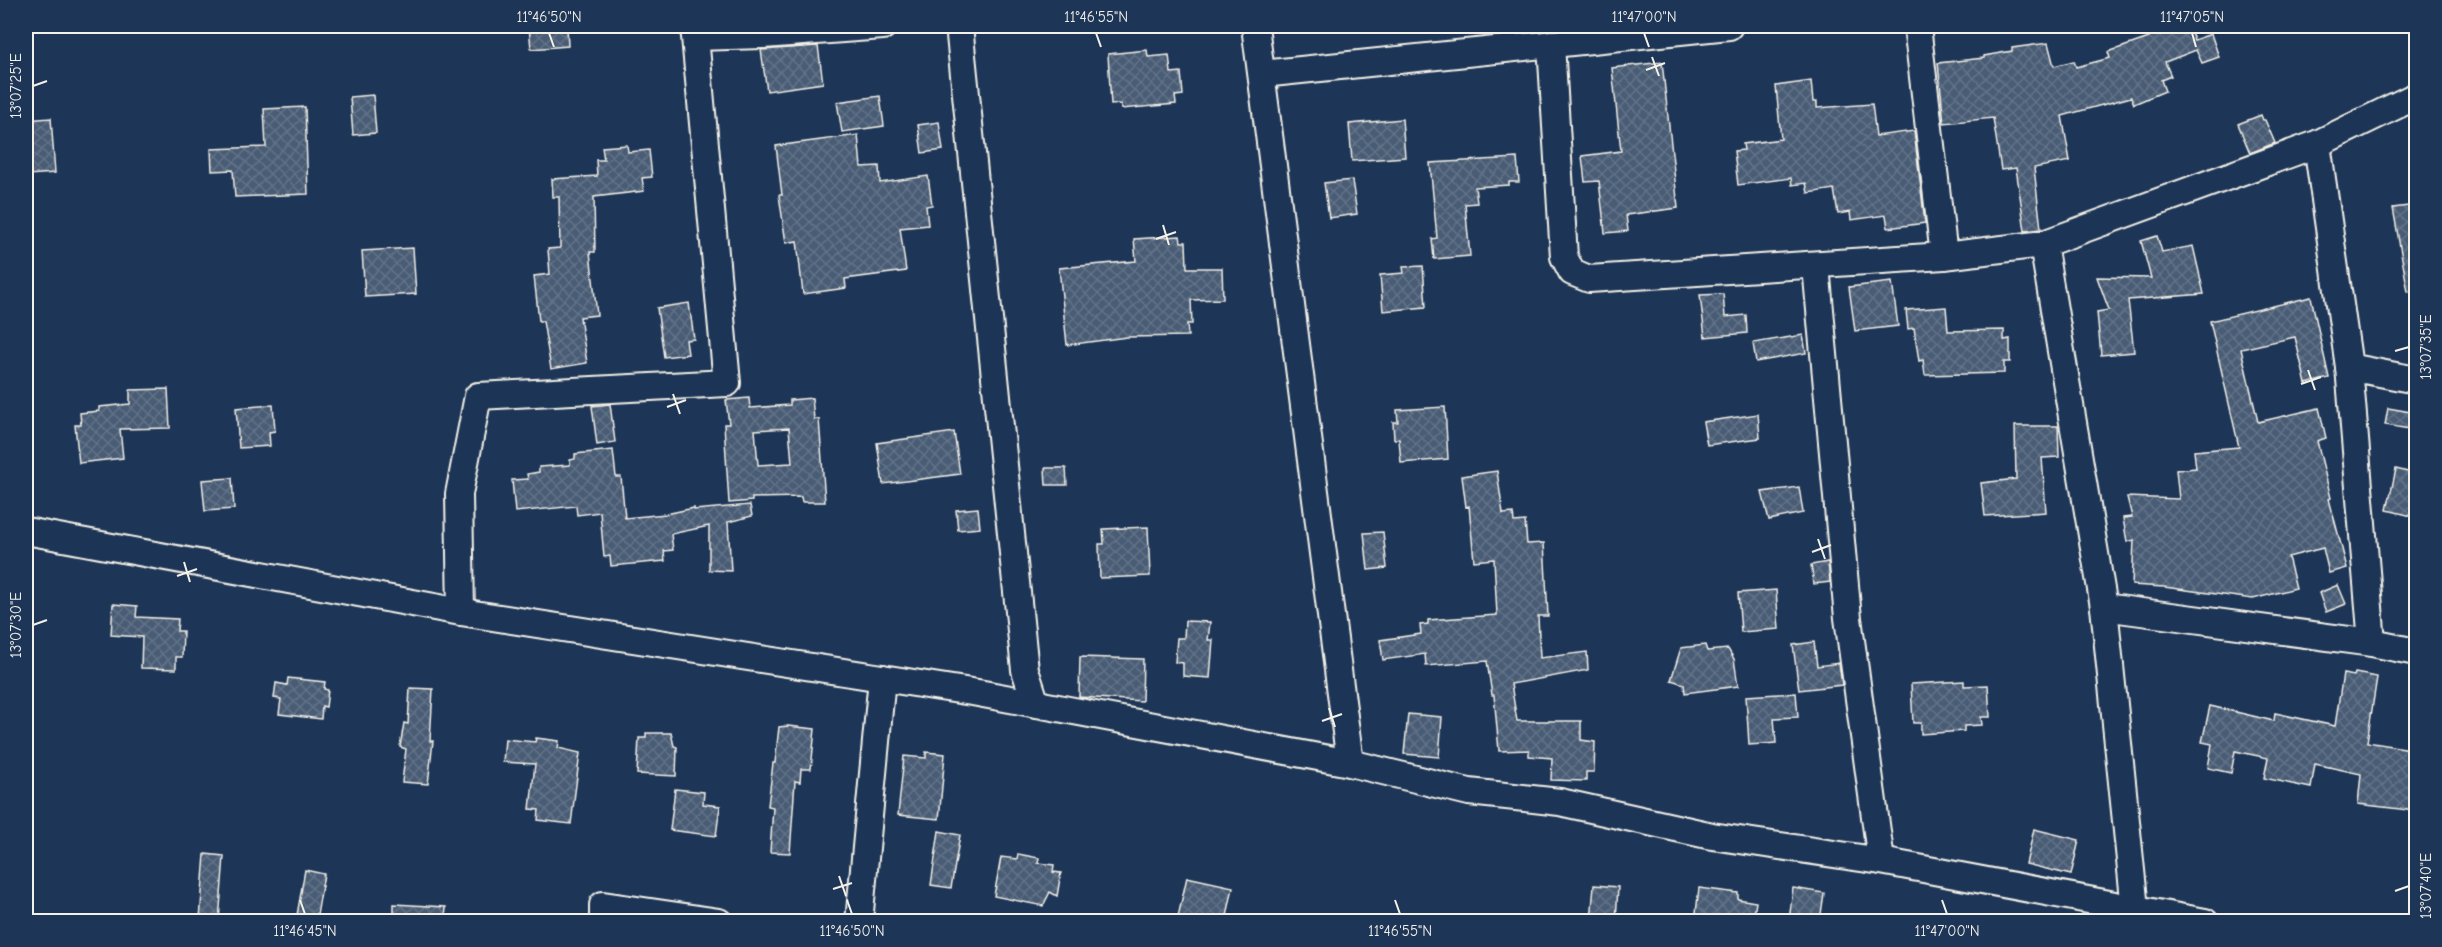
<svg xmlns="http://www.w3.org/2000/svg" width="2442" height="947" viewBox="0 0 2442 947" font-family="'Comic Neue',sans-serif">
<defs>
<pattern id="building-cross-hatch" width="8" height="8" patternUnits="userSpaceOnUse" patternTransform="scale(1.5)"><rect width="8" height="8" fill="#485b74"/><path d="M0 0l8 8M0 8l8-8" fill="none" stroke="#637388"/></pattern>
</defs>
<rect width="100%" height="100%" fill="#1d3557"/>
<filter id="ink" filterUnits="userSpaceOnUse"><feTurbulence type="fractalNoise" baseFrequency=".0167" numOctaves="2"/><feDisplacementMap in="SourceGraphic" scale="12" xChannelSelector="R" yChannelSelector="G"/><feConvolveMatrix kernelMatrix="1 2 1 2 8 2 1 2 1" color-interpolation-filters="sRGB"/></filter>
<g filter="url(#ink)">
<!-- building -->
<g fill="url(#building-cross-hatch)" stroke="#f4f1e8" stroke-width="1.5" fill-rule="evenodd">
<path d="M529,26H567L568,46L531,49Z"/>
<path d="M2144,26H2188L2194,40L2211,34L2219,57L2202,63L2196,50L2165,62L2171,76L2161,80L2165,91L2134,104L2131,97L2062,116L2070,161L2034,168L2041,229L2025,231L2016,168L2001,170L1993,118L1944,123L1938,63L1984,58V56L2012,51V48L2048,43L2054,66L2074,61L2076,67L2110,58L2108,52L2149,38Z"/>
<path d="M818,46L823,83L767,91L761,50Z"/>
<path d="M1147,50L1148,57L1169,55L1171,73L1181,72L1183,95L1175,96L1176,104L1121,109V104L1111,105L1108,54Z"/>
<path d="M1662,62L1678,208L1626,215L1628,231L1605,233L1599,181L1585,182L1582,156L1621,151L1612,68Z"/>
<path d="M1811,81L1813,102H1817V108L1872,104L1876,136L1914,131L1925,223L1888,228L1886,215L1851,220L1850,212L1838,214L1834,189L1808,193L1806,183L1792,185L1791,178L1738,185L1734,151L1744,150L1743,144L1781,139L1776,86Z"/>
<path d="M373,95L376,133L353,135L350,97Z"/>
<path d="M880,96L884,126L842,132L837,102Z"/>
<path d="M305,107L308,194L235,197L233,170L212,171L211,149L266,147L264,109Z"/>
<path d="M2261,115L2263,120H2265L2275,143L2250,153L2238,124Z"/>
<path d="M51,118L55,173L27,175L26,120Z"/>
<path d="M1402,119L1405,157L1352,161L1349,124Z"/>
<path d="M939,122L943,150L922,153L918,125Z"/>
<path d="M858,135L861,167L879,166L880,183L928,176L932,205L926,206L928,225L900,228L906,271L845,279L846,288L803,294L797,241L786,243L779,195H782L776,146Z"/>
<path d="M627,145L628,152L649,150L652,177L642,178L644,191L594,197L595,252H590L597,315L580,317L587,363L551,369L543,321H539L534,276L550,274L548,249L560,248L559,197H553L552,179L597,176L596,160H604L602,147Z"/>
<path d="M1517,158L1519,182H1509V185L1475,187L1477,203L1465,204L1470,256L1434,259L1432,239L1437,238L1430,163Z"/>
<path d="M1352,180L1357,214L1329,218L1324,183Z"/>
<path d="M2416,205V291L2408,292L2393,208Z"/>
<path d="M1180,236L1181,242H1186L1187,268H1222L1223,299L1191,300L1192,324H1187L1188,336L1127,337L1067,345L1059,268L1136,261L1134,239Z"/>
<path d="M2157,236L2162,252L2193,246L2204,294L2128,300L2134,352L2101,355L2097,312L2109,310L2097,277L2151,278L2141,241Z"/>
<path d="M413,248L416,294L365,297L362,251Z"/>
<path d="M1423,266L1426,307L1383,311L1380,275L1404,273L1403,267Z"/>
<path d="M1892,282L1898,326L1855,331L1849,287Z"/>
<path d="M1723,294L1725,317L1746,315L1747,333L1705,337L1700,295Z"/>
<path d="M2311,297L2329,378L2306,384L2295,337L2241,349L2258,422L2319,408L2326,438L2317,441L2331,498L2329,499L2347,568L2329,573L2323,548L2288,557L2296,588L2253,599L2164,587L2132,585L2134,540L2127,542L2123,518L2132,517L2127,497L2179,499L2176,470L2196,468L2194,451L2239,447L2210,321Z"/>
<path d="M689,303L694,339L686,340L688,354L664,357L657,308Z"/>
<path d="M1946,307L1948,331L2004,330V340L2010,339V362H2004V373L1925,375L1923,360L1919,361L1914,328L1908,329L1906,310Z"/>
<path d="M1803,335L1806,353L1756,362L1753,343Z"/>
<path d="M168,389L170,428L120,429L123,458L79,463L75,425H81L80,413L99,411V407L130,404V390Z"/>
<path d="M749,398L750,408L790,405V400L812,398L814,419H819L825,502H802L801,497L752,498V501L729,503L724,424H729L726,400ZM789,428L792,463L758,465L755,430Z"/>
<path d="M610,404L615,442L597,445L592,406Z"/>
<path d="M273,405L275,431L269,432L270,446L239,448L236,408Z"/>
<path d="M1445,407L1448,459L1401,463L1399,439H1394L1393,422H1398L1397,410Z"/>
<path d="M2388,408L2416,413V430L2385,425Z"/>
<path d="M1758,414L1760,438L1707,445L1703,422Z"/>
<path d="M2015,426H2058L2059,457L2042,458L2046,512L1985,516L1981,483L2016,479Z"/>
<path d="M954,432L960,474L883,484L877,443Z"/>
<path d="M613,450L616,477H621L625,518L666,514L694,508V510L750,505L752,516L728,522L731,571L709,570V526L671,534L673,550L664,551L665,561L611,566L610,556L604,557L600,512L577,515L576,506L515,512L512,480L528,479L527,474L539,472V467L570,465V460L575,459V454Z"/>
<path d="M1045,468H1066L1067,485H1046Z"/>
<path d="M2396,469L2416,474V517L2387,510Z"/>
<path d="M1497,471L1503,514L1513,513L1514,522L1525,521L1527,544L1544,543L1548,616H1538L1540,658L1587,652L1588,670L1511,684L1517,721H1581V740L1595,742L1594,772H1586V781L1551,780L1552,758L1529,756V750L1499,751L1494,695H1492L1487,661L1426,666L1425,654L1383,660L1380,640L1421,634L1420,625L1428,624V620L1497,615L1494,559L1474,561L1469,506L1466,507L1462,476Z"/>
<path d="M232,478L234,509L205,511L202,480Z"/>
<path d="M1799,487L1803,513L1769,520L1762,492Z"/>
<path d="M978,508L980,528L958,530L956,510Z"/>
<path d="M1148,527L1150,576L1100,578L1099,544H1104L1103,529Z"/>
<path d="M1383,532L1387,568L1368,570L1364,533Z"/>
<path d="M1828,562L1830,582L1814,584L1811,565Z"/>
<path d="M2338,585L2346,604L2326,612L2319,593Z"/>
<path d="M1776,590L1779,629L1741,632L1738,593Z"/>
<path d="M113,604L137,606L136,617L178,619L177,631H183L182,657H176V669L141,668L142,637L111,635Z"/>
<path d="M1185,621L1210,622L1208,640H1213L1210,678L1183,676V663L1175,662L1177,638H1184Z"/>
<path d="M1814,642L1817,666L1839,663L1842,685L1799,690L1793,645Z"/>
<path d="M1705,645L1707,651L1728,649L1734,659L1738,686L1685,693L1684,684L1671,680L1681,648Z"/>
<path d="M1080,657L1143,659L1142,701L1079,697Z"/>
<path d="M2355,673L2377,677L2367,742L2416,750V811L2358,804L2361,774L2315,764L2311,788L2264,778L2268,758L2235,751L2231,773L2208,768L2212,744L2202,742L2210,706L2274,721L2275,713L2335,726L2343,674L2354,676Z"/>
<path d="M288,678L325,682L324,689L328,690L326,707L322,706L321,719L279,714L281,699L274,698L276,683L287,685Z"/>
<path d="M1964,681V686L1988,685L1990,717H1981L1982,725L1964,726V731L1921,734V723H1913L1911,684Z"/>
<path d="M410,688L433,689L430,741H433L428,784L402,782L406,749L400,747L404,723L408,724Z"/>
<path d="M1796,693L1798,717L1774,718L1776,743L1749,745L1746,696Z"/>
<path d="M1408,714L1442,717L1439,757L1404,754Z"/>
<path d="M788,726L815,729L811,769H801L800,782L795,781L790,853L770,852L773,807L768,806L773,763H775L779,727Z"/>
<path d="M646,733H671L674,746L677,747L676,776L637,774L639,738H646Z"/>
<path d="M536,738L559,741L558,748L580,753L571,824L538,820L539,810L530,809L535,764L503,762L505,739L535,742Z"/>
<path d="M926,752L945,754L939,819L898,815L904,756L926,758Z"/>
<path d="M675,789L704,792L703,804L720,806L716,836L670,830Z"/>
<path d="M2034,829L2079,840L2071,875L2026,864Z"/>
<path d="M939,831L960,835L951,888L931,885Z"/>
<path d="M205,854L224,856L219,921L200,919Z"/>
<path d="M1018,854L1039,858L1038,863L1054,865L1053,872L1061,873L1057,896L1050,892L1043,906L994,896L1001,857L1017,859Z"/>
<path d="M305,870L324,874L316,921H296Z"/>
<path d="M1187,877L1233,887L1226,921H1198L1178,917Z"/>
<path d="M1594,885L1618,887L1616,921H1591Z"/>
<path d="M1699,888L1738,893V899L1756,902L1753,921H1695Z"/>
<path d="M1793,888L1824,893L1820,921H1789Z"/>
<path d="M394,904L446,907L445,921H394Z"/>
</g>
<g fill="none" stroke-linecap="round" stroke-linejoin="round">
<!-- minor casing -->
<g stroke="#f4f1e8" stroke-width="30">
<g id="minor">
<path d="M959,26L1025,670L1036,704"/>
<path d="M1255,26L1350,763"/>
<path d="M1917,26L1944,256"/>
<path d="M696,37L763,35L883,26"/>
<path d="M1551,44L1564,257L1572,272L1589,279L1944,256L2043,244L2317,144L2416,96"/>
<path d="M1262,74L1729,26"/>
<path d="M2317,144L2349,367L2372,643"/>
<path d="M2043,244L2104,607L2135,909L2129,922"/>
<path d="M1816,266L1848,618L1881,861"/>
<path d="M2349,367L2416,380"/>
<path d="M26,531L461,612L978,693L1350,763L1469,792L1560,802L1712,836L1881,861L2205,922"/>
<path d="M2104,607L2372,643L2416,652"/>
<path d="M461,612L459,494L478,396L727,383L694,26"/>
<path d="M603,922V905L719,922"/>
<path d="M859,922L882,678"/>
</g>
</g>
<!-- minor -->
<use href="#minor" stroke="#1d3557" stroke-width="26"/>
</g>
</g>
<!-- ticks -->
<path fill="none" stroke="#f4f1e8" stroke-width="2" d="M549,33L554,47M1096,33L1101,47M1644,33L1649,47M2192,33L2196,47M1652,57L1659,76M1646,70L1665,63M33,86L47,81M1163,225L1169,245M1156,239L1176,232M2395,351L2409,347M2308,370L2315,390M2301,384L2321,377M673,394L680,414M667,407L686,400M1818,539L1825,559M1812,552L1831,545M184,562L190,582M177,576L197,569M33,625L47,620M1329,708L1335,727M1322,721L1342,714M839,876L846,896M833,889L852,883M2395,891L2409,886M300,900L305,914M847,900L852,914M1395,900L1400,914M1942,900L1947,914"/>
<!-- margin -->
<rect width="2442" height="947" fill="none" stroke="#1d3557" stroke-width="66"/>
<rect x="33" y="33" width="2376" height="881" fill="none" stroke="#f4f1e8" stroke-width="2"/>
<g font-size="15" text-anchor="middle" fill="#f4f1e8">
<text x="549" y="22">11°46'50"N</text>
<text x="1096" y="22">11°46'55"N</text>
<text x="1644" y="22">11°47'00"N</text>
<text x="2192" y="22">11°47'05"N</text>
<text transform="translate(16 86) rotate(-90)" y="5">13°07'25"E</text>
<text transform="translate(2426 347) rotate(-90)" y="5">13°07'35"E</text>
<text transform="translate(16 625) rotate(-90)" y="5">13°07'30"E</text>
<text transform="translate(2426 886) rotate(-90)" y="5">13°07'40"E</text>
<text x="305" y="936">11°46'45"N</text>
<text x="852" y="936">11°46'50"N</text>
<text x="1400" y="936">11°46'55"N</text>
<text x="1947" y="936">11°47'00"N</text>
</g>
</svg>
